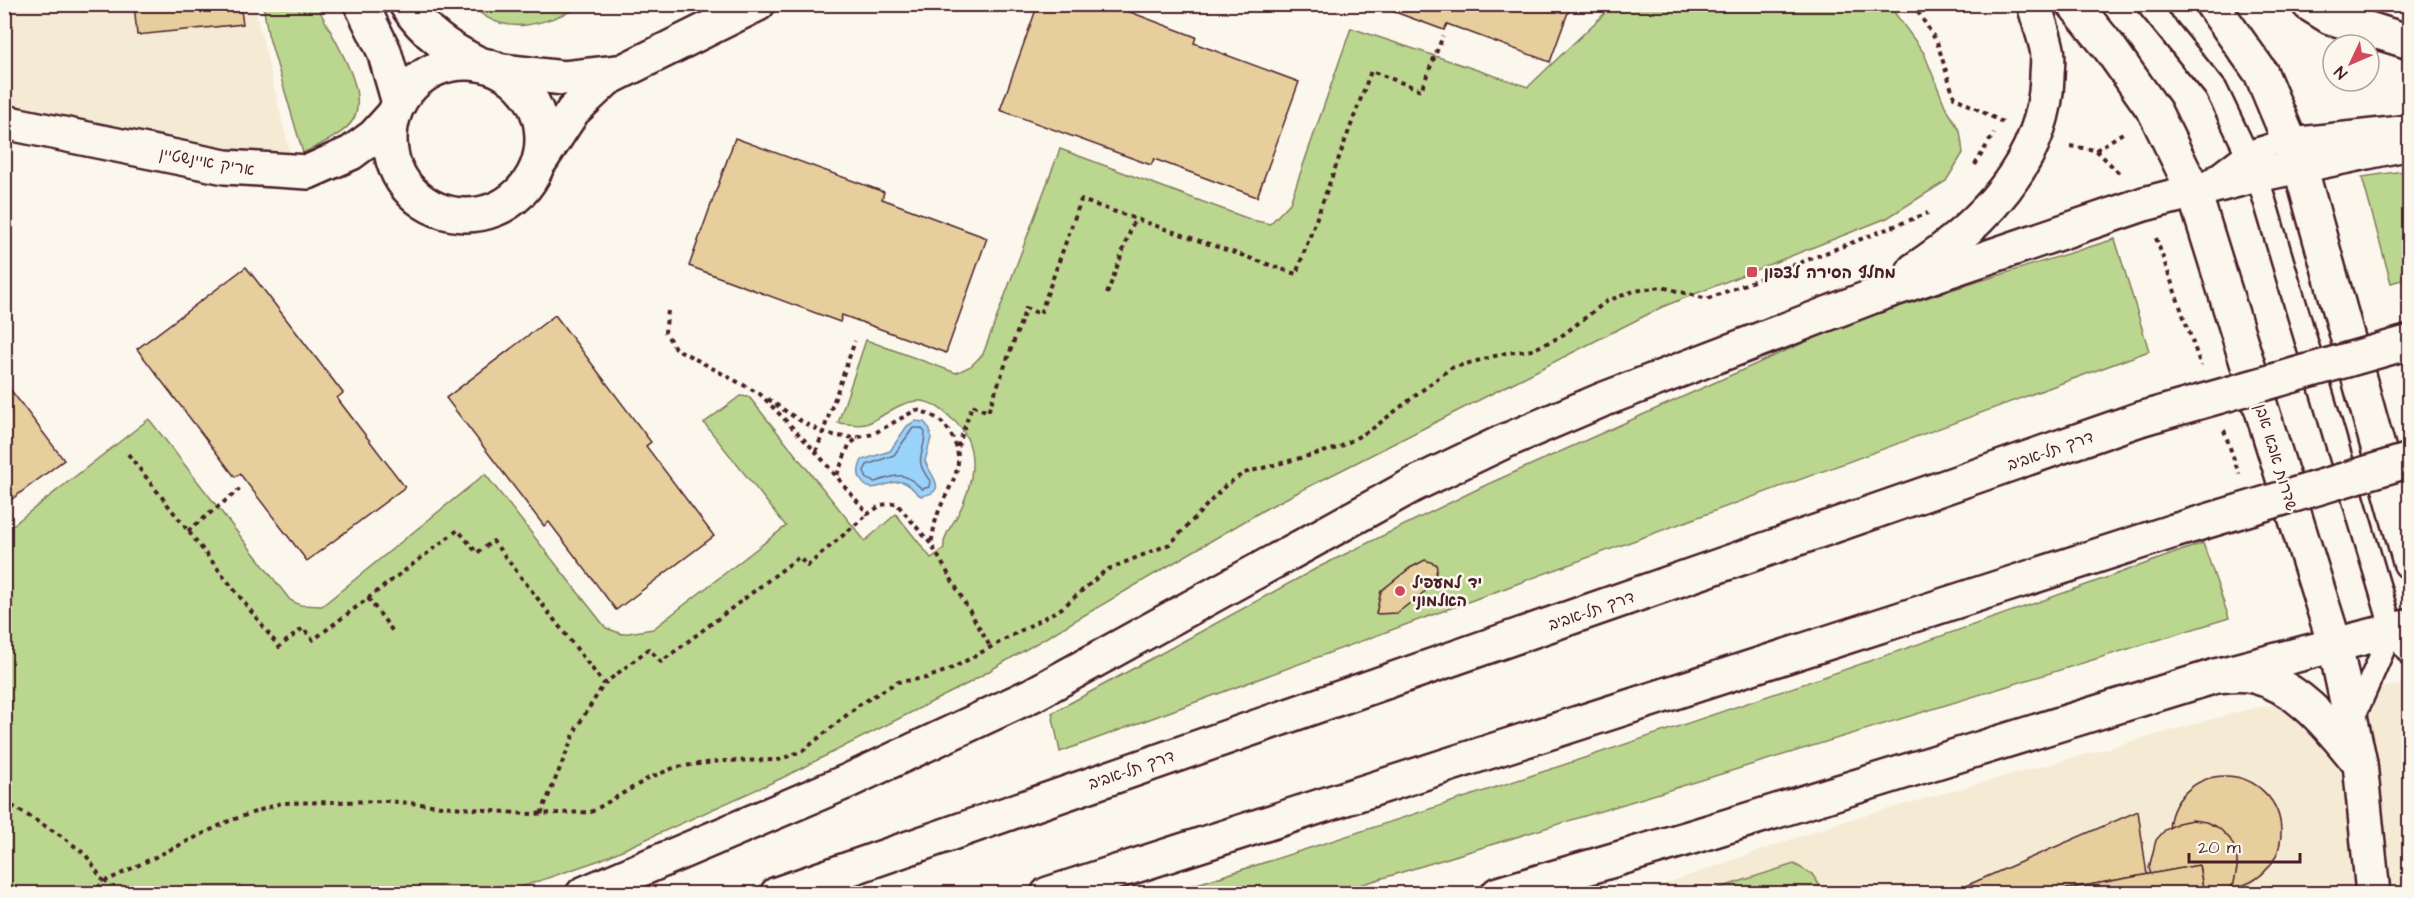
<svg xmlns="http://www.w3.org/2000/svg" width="2414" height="898" viewBox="0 0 2414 898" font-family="'Architects Daughter','Playpen Sans Hebrew',sans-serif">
<rect width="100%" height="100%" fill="#fbf7ec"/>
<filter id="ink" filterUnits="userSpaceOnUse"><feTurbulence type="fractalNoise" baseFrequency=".0167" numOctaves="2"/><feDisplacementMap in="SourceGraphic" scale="12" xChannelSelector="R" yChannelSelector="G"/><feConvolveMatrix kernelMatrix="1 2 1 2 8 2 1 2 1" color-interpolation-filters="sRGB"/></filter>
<g filter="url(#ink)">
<!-- built -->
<g fill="#f5ebd4">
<path d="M4,5H254L290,153H240L5,107Z"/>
<path d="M2409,683V893L1636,894L1844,821L2249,709Z"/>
</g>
<!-- green -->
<g fill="#bbd78f" stroke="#827b5d" stroke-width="1.5">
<path d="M263,5H317C329,33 371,90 353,120C345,134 317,146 303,153L268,34Z"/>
<path d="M471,5H585C547,22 506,41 471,5Z"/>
<path d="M1608,5H1889L1924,53L1945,106L1960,131L1963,153L1946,181L1887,218L1662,307L1267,508L967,684L782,778L600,860L504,893H5V531L149,419L290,600L300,605L322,606L485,474L606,628L622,634L653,629L786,526L704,423L740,396L749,397L865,541L896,514L931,558L944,549C942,537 952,526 957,516C974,485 982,444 952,419C944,411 932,402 921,401C900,400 884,417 866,424C858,426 847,424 838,423L866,340L956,373L971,366L983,354L1060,149L1252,220L1270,224L1290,203L1351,28L1528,87L1604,14Z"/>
<path d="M2409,170V278L2391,283L2362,177Z"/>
<path d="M2115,239L2149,351L1060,752L1052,713L1319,567L1486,485L1852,321Z"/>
<path d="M2203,543L2229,618L1334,893H1169C1516,783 1861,667 2203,543Z"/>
<path d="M1794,864L1812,874L1825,893H1704Z"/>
</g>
<!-- water -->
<path fill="#9ad3fa" stroke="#7a8ba7" stroke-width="1.5" d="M915,421L924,422L930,429L931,438L925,461C929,474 951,492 921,496C914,492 910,483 902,482C888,479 869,499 860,478C857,472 859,466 862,460L890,451L907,426Z"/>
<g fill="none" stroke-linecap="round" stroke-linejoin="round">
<!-- shore -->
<path stroke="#6a677e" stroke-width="1.5" d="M913,428H921L925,432C925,457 912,457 930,481L929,487L922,489C902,470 899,475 875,482L867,479L864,471L867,465L894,455Z"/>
</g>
<!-- building -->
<g fill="#e7ce9d" stroke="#4a1f2b" stroke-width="1.5">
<path d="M134,4H240L243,24L137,35Z"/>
<path d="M1038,4H1109L1196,37L1194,43L1299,82L1257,197L1154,159L1151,165L1000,110Z"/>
<path d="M1373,4H1571L1550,62L1447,24L1444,30Z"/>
<path d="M735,138L884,192L882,199L987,238L946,353L842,315L840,322L689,266Z"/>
<path d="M246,267L343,393L337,398L405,487L307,561L240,474L235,477L137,349Z"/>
<path d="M555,315L651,442L646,446L714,536L616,610L549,522L544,526L446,398Z"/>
<path d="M4,381L64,460L4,505Z"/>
<path d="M1425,560L1436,564L1437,569L1433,583L1428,589L1397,613L1376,614L1381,591L1410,568Z"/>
<circle cx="2225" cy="832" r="56"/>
<path d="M2138,811L2148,882L2155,894H1947Z"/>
<path d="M2192,820L2206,822L2219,828L2230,839L2237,853V868L2234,883L2226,894H2160L2153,881L2149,868L2156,840L2165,830L2178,823Z"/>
<path d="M2199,865L2204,894H2040L2067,889Z"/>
<path d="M2199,865L2204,894H2040L2067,889Z"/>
</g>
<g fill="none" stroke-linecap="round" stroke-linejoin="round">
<!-- service casing -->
<g stroke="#4a1f2b" stroke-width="26">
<g id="service">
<path d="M2147,4L2216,89L2257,175L2392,630L2410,655"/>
<path d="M2209,181L2247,152L2290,139L2410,126"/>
<path d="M2351,724L2392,630"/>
</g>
</g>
<!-- minor casing -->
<g stroke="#4a1f2b" stroke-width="38">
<g id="minor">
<path d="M361,4L384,51L399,103"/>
<path d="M406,4C425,34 449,49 479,64"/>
<circle cx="466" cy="139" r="76"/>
<path d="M502,71L564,78L618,72"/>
<path d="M4,122L225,167L308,172L351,153L374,136L394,114"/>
<path d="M541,160L573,111L607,79L758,4"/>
</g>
</g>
<!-- tertiary casing -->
<g stroke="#4a1f2b" stroke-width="38">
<path id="tertiary" d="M1498,894L1692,837L2216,676L2335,645"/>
</g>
<!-- secondary casing -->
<g stroke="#4a1f2b" stroke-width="38">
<g id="secondary">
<path d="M2074,4L2109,47L2155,112L2194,192L2335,645L2360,763L2373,894"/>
<path d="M2212,4L2261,73L2300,166L2410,562"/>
<path d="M2335,645L2410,626"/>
<path d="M2216,676C2228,675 2241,673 2253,676C2298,686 2329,726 2356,759"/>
</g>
</g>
<!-- motorway casing -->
<g stroke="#4a1f2b" stroke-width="38">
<g id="motorway">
<path d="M2309,4L2330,17L2410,42"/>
<path d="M1914,270C1981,226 2045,162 2047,77C2047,68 2049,57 2047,49C2044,34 2038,19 2034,4"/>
<path d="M583,894L848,781L1034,694L1413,485L1503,442L1602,400L1871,297L2144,204L2257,175L2410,143"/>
<path d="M777,894L2140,419"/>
<path d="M1048,894L2174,531"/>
</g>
</g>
<!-- path -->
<g stroke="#4a1f2b" stroke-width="4" stroke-dasharray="4.5 4.5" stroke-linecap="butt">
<path d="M1913,4L1937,42L1954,97L2004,123"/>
<path d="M2070,146L2096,150L2121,175"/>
<path d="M2096,150L2126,131"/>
<path d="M1975,165L1994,133"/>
<path d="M2156,238L2201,366"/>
<path d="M1107,294L1135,218"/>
<path d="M668,311L665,332L675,348L760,394L816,452L868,514L881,505L896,503L931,544L991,648"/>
<path d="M768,399C796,418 823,440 858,437"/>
<path d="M2224,430L2239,474"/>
<path d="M958,447L972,405L988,412L1026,308L1040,314L1081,200L1296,274L1371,71L1421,90L1443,36"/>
<path d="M816,452L855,341"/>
<path d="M128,454L279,647L303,628L313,640L458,530L477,553L493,541L604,684"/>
<path d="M837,475L849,445L859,437L873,434L916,410C930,413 943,420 950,433C970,467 948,484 937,516C934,525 933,535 931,544"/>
<path d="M188,531L240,489"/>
<path d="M368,598L394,633"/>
<path d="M4,801L63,837L86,855L104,882"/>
<path d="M541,814L577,727L604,684L649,649L661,662L799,557L807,566L868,514"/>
<path d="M91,894L104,882L229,821L281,803L388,801L527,814L591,812L649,778L676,767L721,761L779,760L804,750L859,705L897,682L926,678L951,669L1062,608L1106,570L1170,544L1225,486L1244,473L1338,448L1372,429L1451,368L1506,353L1532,350L1560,337L1607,301L1634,291L1662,287L1707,299L1928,213"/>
</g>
<!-- service -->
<use href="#service" stroke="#fbf7ec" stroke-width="21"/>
<!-- minor -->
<use href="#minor" stroke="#fbf7ec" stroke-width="33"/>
<!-- tertiary -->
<use href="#tertiary" stroke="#fbf7ec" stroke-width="33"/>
<!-- secondary -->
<use href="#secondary" stroke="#fbf7ec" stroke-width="33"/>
<!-- motorway -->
<use href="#motorway" stroke="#fbf7ec" stroke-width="33"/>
<!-- motorway-bridge casing -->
<g stroke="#4a1f2b" stroke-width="38" stroke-linecap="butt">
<g id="motorway-bridge">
<path d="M2140,419L2410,342"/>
<path d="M2174,531L2410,460"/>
</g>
</g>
<!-- motorway-bridge -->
<use href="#motorway-bridge" stroke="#fbf7ec" stroke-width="33"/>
</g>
</g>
<!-- markers -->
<g fill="#d1495b" stroke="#fbf7ec" stroke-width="2">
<rect x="1746" y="266" width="12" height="12" rx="3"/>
<circle cx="1400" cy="591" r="6"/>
</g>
<g text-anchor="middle" stroke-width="5" stroke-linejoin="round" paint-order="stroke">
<!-- street labels -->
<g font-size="16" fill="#4a1f2b" stroke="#fbf7ec">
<text transform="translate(207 161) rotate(10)" y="6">אריק איינשטיין</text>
<text transform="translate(2050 450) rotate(-19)" y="6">דרך תל-אביב</text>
<text transform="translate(2277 457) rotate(73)" y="6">שדרות אבא אבן</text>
<text transform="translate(1591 610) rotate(-19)" y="6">דרך תל-אביב</text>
<text transform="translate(1131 769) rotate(-19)" y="6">דרך תל-אביב</text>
</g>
<!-- poi labels -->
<g font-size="16" font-weight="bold" fill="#4a1f2b" stroke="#fbf7ec" text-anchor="start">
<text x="1764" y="278">מחלף הסירה לצפון</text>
<text x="1412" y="588">יד למעפיל<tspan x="1412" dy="18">האלמוני</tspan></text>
</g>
</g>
<!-- margin -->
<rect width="2414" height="898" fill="none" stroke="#fbf7ec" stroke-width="24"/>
<rect x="12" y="12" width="2390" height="874" fill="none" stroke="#4a1f2b" stroke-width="2" filter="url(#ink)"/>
<!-- north arrow -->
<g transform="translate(2351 63) rotate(226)"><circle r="28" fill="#fbf7ec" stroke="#b4a19f" stroke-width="1.5"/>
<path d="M0-4.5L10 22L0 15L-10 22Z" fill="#d1495b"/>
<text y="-9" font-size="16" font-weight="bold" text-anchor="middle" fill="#4a1f2b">N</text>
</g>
<!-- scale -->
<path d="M2189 853v9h111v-9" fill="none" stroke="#4a1f2b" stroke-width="3"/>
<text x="2198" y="853" font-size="18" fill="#4a1f2b" stroke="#fbf7ec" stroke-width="4.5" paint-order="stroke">20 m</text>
</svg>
